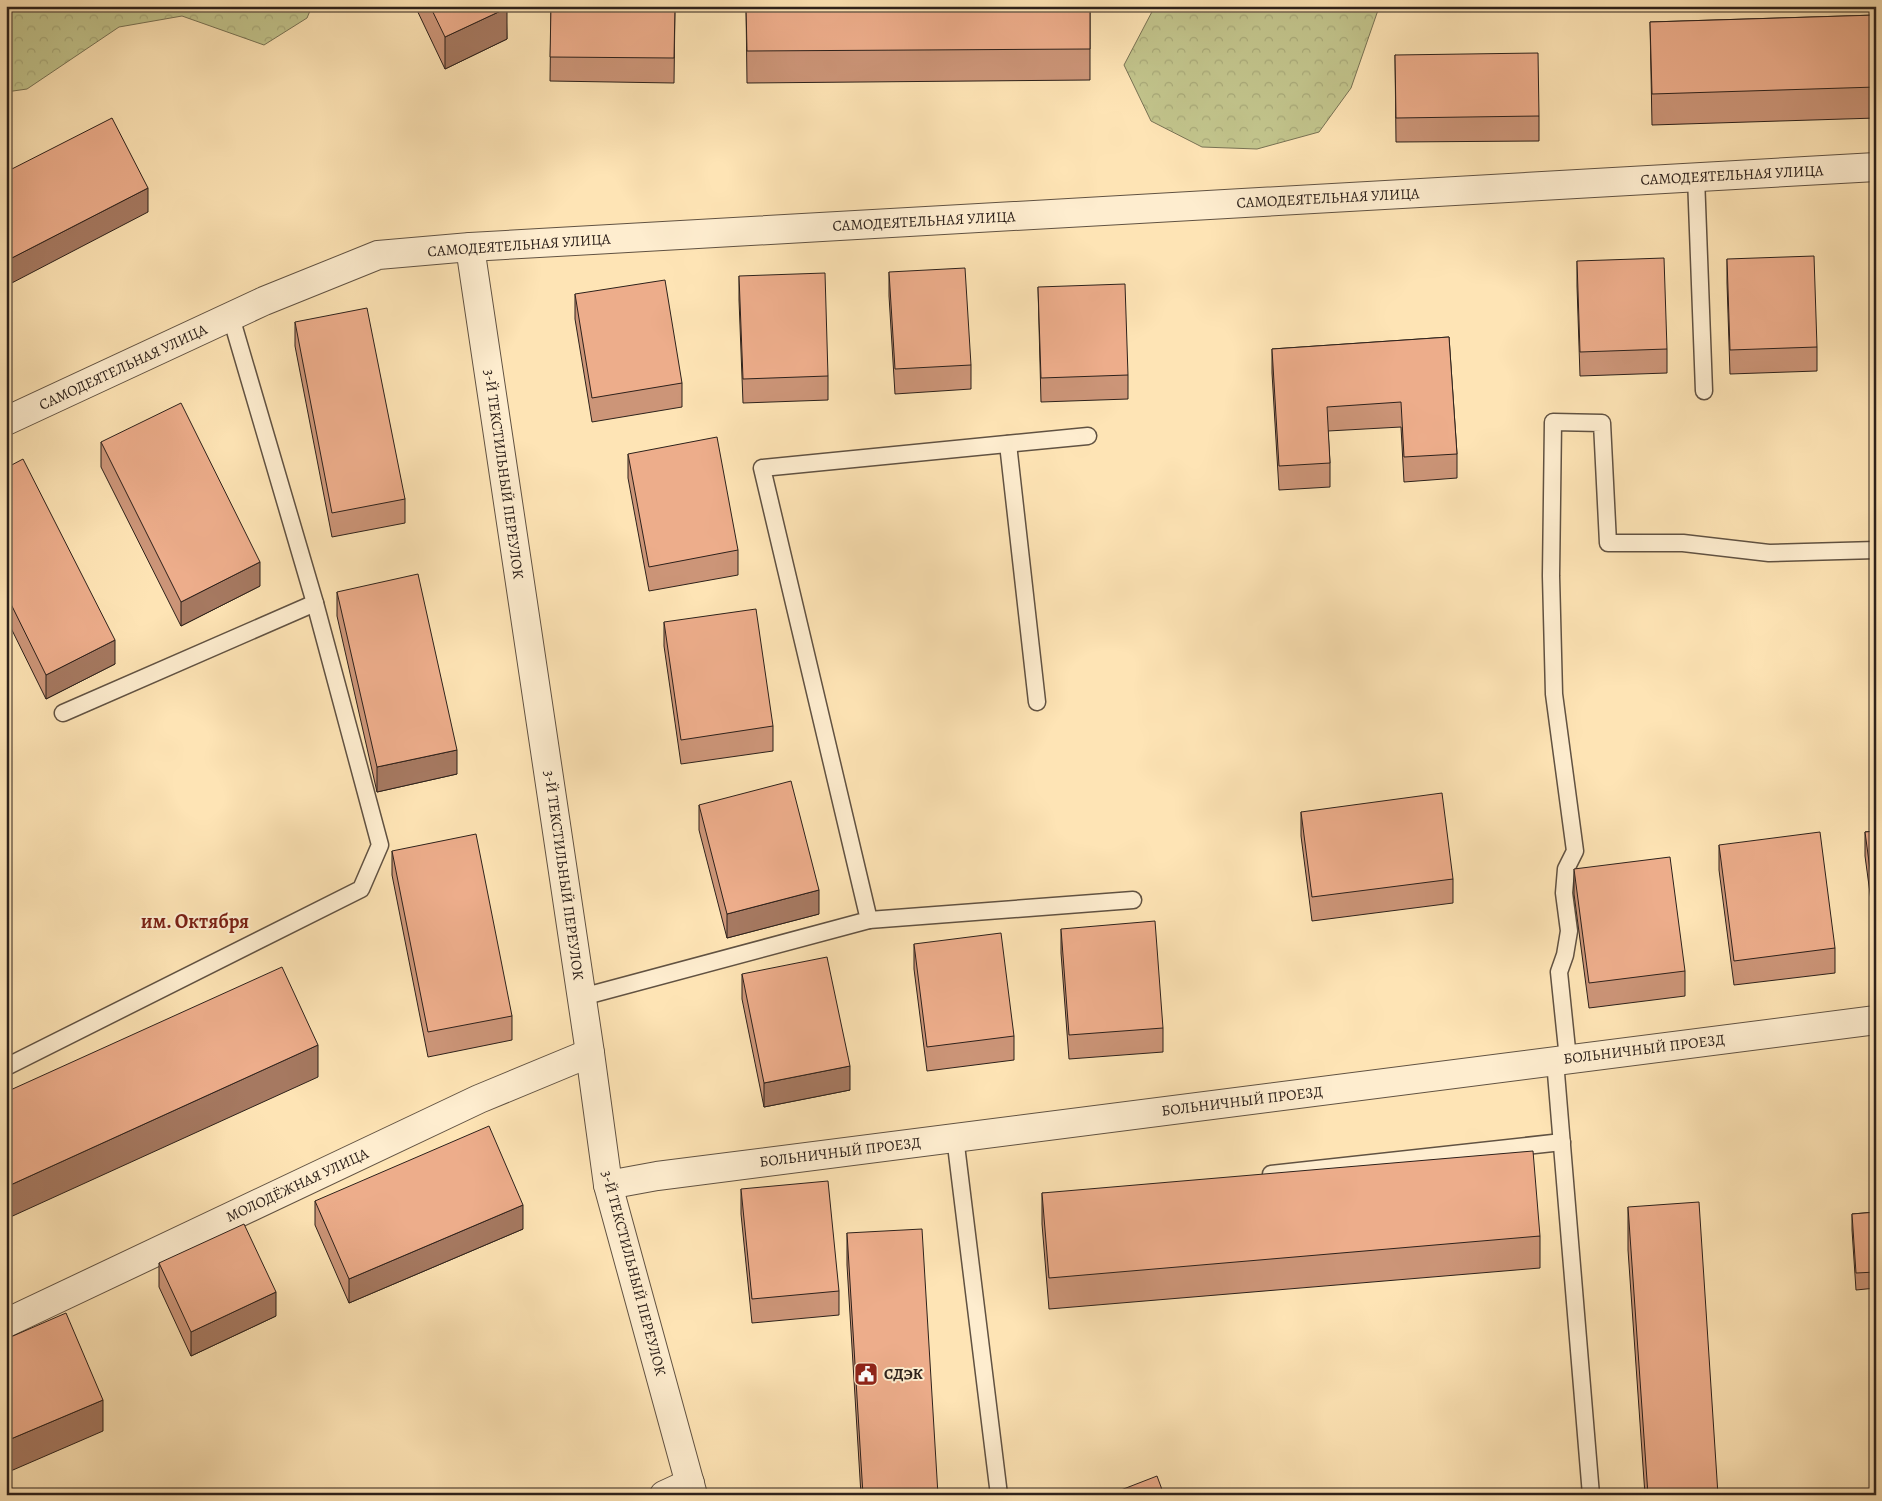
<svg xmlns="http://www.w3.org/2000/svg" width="1882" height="1501" viewBox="0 0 1882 1501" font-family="Alegreya,serif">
<defs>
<pattern id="forest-crowns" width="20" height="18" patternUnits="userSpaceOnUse" patternTransform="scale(1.25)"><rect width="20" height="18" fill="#c2c48c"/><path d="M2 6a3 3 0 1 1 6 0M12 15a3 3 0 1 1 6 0" fill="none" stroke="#a7a878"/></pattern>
</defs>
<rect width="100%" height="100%" fill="#fee4b5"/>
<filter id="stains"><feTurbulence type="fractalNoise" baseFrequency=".004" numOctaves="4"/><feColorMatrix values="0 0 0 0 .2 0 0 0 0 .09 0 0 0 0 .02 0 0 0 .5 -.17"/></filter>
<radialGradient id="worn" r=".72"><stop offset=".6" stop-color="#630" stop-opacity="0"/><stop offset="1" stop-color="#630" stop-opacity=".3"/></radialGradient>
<!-- forest -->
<g fill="url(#forest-crowns)" stroke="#787254">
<path d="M6,6H312L307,18L264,45L182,16L119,27L27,89L6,92Z"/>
<path d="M1155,6H1381L1377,13L1351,88L1319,132L1257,149L1202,147L1151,121L1124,65Z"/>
</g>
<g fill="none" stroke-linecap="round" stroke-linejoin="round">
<!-- service casing -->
<g stroke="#615242" stroke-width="19">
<g id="service">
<path d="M1696,177L1704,391"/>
<path d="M231,317L315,603"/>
<path d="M1008,444L1037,702"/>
<path d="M869,920L1133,900"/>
<path d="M582,997L869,920L762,468L1088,436"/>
<path d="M1568,1059L1559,972L1565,955L1569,931L1564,893L1566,869L1575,851L1554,694L1551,576L1553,422L1602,423L1608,543H1683L1769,553L1876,550"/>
<path d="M1555,1061L1591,1495"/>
<path d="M6,1067L361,889L380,845L315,603L63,713"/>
<path d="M955,1137L999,1495"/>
<path d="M1271,1174L1562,1142"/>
</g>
</g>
<!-- minor casing -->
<g stroke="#615242" stroke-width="30">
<g id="minor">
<path d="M470,247L590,1053L608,1185L693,1495"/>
<path d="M6,421L264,301L378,255L470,247L1876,167"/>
<path d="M608,1185L657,1176L1876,1020"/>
<path d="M6,1323L479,1099L590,1053"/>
<path d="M664,1495L690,1483"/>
</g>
</g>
<!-- service -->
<use href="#service" stroke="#feedcf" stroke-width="16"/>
<!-- minor -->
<use href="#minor" stroke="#feedcf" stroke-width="28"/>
</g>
<!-- wall -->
<g fill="#cc9578" stroke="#2d211b">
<path d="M415,6H506L507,39L445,69Z"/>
<path d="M551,6H675L674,83L550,81Z"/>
<path d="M746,6H1090V80L747,83Z"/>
<path d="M1876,15V118L1652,125L1650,22Z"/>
<path d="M1395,55L1539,116V141L1396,142Z"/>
<path d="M1873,255H1876V370L1873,279Z"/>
<path d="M1727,259L1817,347V371L1730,374L1727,283Z"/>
<path d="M1577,261L1667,349V373L1580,376L1577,286Z"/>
<path d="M889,272L971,365V389L895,394L889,296Z"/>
<path d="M739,276L828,376V400L743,403L739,300Z"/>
<path d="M1038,287L1128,375V399L1041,402Z"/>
<path d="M575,294L682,383V407L592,422L575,319Z"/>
<path d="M295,322L405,499V523L332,537L295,346Z"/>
<path d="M1449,337L1457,454V478L1404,482L1401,427L1328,431L1330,463V487L1279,490L1272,373V349Z"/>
<path d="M101,442L260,586L181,626L101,467Z"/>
<path d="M628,454L738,550V575L649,591L628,478Z"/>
<path d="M6,468L115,664L46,699L6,618Z"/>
<path d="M337,592L457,774L377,792L337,616Z"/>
<path d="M664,622L773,726V751L681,764L664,646Z"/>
<path d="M699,805L819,914L727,938L699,830Z"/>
<path d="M1301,812L1453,879V903L1312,921L1301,836Z"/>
<path d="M1876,831V938L1865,856V832Z"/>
<path d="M1719,845L1835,948V973L1734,985L1719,870Z"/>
<path d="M392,851L512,1016V1040L428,1057L392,875Z"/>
<path d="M1574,869L1685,971V996L1589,1008L1574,894Z"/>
<path d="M1061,929L1163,1028V1052L1069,1059L1061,953Z"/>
<path d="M914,944L1014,1036V1060L927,1071L914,969Z"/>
<path d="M742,974L850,1090L764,1107L742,999Z"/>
<path d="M741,1189L839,1291V1315L752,1323L741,1214Z"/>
<path d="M1042,1193L1540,1236V1268L1049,1309L1042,1224Z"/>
<path d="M315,1201L523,1229L349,1303L315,1225Z"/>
<path d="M1628,1207L1718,1495H1645L1628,1250Z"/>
<path d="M1876,1212V1288L1856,1290L1852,1230V1214Z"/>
<path d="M847,1233L938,1495H861L847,1265Z"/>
<path d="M159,1263L276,1316L191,1356L159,1287Z"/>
</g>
<!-- shaded-wall -->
<g fill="#a67961" stroke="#2d211b">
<path d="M507,8V39L445,69V37Z"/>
<path d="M148,188V212L6,286V261Z"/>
<path d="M260,562V586L181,626V602Z"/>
<path d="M115,640V664L46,699V675Z"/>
<path d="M457,750V774L377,792V767Z"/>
<path d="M819,890V914L727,938V914Z"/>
<path d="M318,1045V1077L6,1219V1187Z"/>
<path d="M850,1066V1090L764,1107V1083Z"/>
<path d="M523,1205V1229L349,1303V1279Z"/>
<path d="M276,1292V1316L191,1356V1332Z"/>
<path d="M103,1400V1431L6,1473V1441Z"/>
</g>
<!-- building -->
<g fill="#edad8b" stroke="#2d211b">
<path d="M430,6H506L507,8L445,37Z"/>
<path d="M551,6H675L674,58L550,57Z"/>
<path d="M746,6H1090V49L747,51Z"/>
<path d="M1876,15V87L1652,94L1650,22Z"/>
<path d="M1538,53L1539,116L1396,118L1395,55Z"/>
<path d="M112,118L148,188L6,261V172Z"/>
<path d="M1873,255H1876V346Z"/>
<path d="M1814,256L1817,347L1730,350L1727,259Z"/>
<path d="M1664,258L1667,349L1580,352L1577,261Z"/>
<path d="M965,268L971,365L895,369L889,272Z"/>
<path d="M825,273L828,376L743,379L739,276Z"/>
<path d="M665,280L682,383L592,398L575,294Z"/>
<path d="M1125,284L1128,375L1041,378L1038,287Z"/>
<path d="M367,308L405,499L332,513L295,322Z"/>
<path d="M1449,337L1457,454L1404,457L1401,402L1327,407L1330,463L1279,466L1272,349Z"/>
<path d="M181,403L260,562L181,602L101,442Z"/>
<path d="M717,437L738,550L649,567L628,454Z"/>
<path d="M23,459L115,640L46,675L6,594V468Z"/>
<path d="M418,574L457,750L377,767L337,592Z"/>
<path d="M756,609L773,726L681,740L664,622Z"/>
<path d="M791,781L819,890L727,914L699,805Z"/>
<path d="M1442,793L1453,879L1312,897L1301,812Z"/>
<path d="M1876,831V914L1865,832Z"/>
<path d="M1820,832L1835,948L1734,961L1719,845Z"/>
<path d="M476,834L512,1016L428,1032L392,851Z"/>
<path d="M1670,857L1685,971L1589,983L1574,869Z"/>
<path d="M1155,921L1163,1028L1069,1035L1061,929Z"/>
<path d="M1001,933L1014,1036L927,1047L914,944Z"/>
<path d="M827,957L850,1066L764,1083L742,974Z"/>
<path d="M282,967L318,1045L6,1187V1092Z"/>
<path d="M489,1126L523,1205L349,1279L315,1201Z"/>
<path d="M1533,1151L1540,1236L1049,1278L1042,1193Z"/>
<path d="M828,1181L839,1291L752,1299L741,1189Z"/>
<path d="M1699,1202L1718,1495H1648L1628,1207Z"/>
<path d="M1876,1212V1272L1856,1273L1852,1214Z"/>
<path d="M244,1224L276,1292L191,1332L159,1263Z"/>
<path d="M922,1229L938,1495H863L847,1233Z"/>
<path d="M66,1313L103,1400L6,1441V1339Z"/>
<path d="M1157,1476L1164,1495H1108Z"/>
</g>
<!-- icons -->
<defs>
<g id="civic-square" transform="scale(1.25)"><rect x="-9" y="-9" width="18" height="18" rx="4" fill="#8f2418" stroke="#feedcf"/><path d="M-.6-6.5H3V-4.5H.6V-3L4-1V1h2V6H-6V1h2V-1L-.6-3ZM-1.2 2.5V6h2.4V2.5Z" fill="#fff"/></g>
</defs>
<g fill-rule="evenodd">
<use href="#civic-square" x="866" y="1374"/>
</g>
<g text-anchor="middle" stroke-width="4" stroke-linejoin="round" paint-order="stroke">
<!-- street labels -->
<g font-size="15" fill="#2d211b" stroke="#feedcf">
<text transform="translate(1732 175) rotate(-3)" y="5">САМОДЕЯТЕЛЬНАЯ УЛИЦА</text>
<text transform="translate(1328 198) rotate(-3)" y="5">САМОДЕЯТЕЛЬНАЯ УЛИЦА</text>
<text transform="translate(924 221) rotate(-3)" y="5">САМОДЕЯТЕЛЬНАЯ УЛИЦА</text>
<text transform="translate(519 245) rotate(-4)" y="5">САМОДЕЯТЕЛЬНАЯ УЛИЦА</text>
<text transform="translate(123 367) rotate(-25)" y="5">САМОДЕЯТЕЛЬНАЯ УЛИЦА</text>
<text transform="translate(504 474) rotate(82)" y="5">3-Й ТЕКСТИЛЬНЫЙ ПЕРЕУЛОК</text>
<text transform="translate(564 875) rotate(82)" y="5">3-Й ТЕКСТИЛЬНЫЙ ПЕРЕУЛОК</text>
<text transform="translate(1644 1049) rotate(-7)" y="5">БОЛЬНИЧНЫЙ ПРОЕЗД</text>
<text transform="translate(1242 1101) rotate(-7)" y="5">БОЛЬНИЧНЫЙ ПРОЕЗД</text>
<text transform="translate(840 1152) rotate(-7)" y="5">БОЛЬНИЧНЫЙ ПРОЕЗД</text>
<text transform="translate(297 1185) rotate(-25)" y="5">МОЛОДЁЖНАЯ УЛИЦА</text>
<text transform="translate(634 1273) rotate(75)" y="5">3-Й ТЕКСТИЛЬНЫЙ ПЕРЕУЛОК</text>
</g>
<!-- poi labels -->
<g font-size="15" font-weight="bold" fill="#2d211b" stroke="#feedcf" text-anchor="start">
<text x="884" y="1379">СДЭК</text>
</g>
<!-- district labels -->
<g font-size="20" font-weight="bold" fill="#7a1f14" stroke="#feedcf">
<text x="195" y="928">им. Октября</text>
</g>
</g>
<!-- margin -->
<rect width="1882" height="1501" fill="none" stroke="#fee4b5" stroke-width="25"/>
<rect x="8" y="8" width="1867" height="1486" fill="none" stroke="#2d211b" stroke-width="2.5"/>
<rect x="12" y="12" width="1857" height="1476" fill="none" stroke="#2d211b"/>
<rect width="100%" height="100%" filter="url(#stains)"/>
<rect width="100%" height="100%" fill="url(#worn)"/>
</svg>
